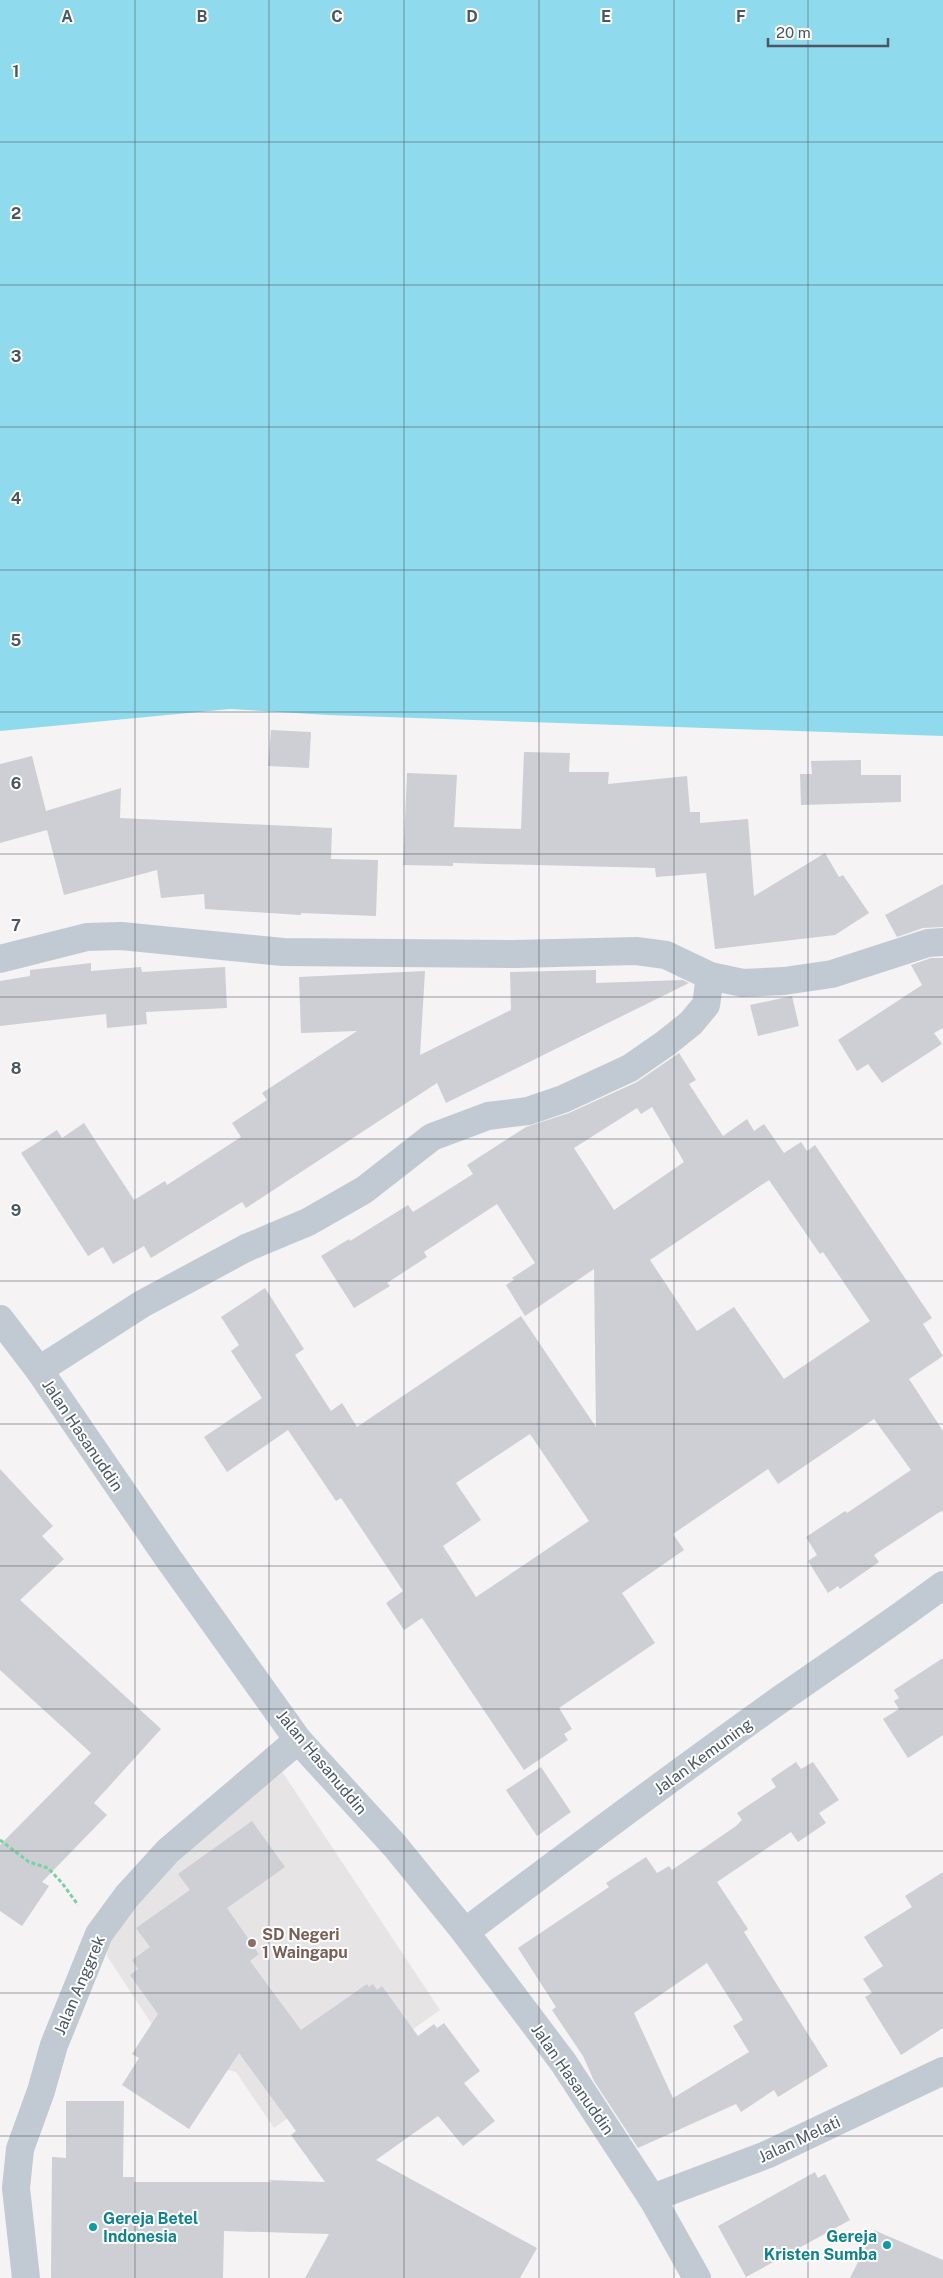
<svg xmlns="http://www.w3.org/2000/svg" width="943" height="2278" viewBox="0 0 943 2278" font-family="'Public Sans',sans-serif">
<rect width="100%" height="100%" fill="#f5f3f3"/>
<!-- education -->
<path fill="#e6e4e5" d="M279,1767L440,2010L274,2128L236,2072L194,2061L157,2032L107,1956L109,1931L123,1912Z"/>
<!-- water -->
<path fill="#90daee" d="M0,0H943V736L328,715L230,709L0,731Z"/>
<!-- building -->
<g fill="#cdcfd5" fill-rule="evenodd">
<path d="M271,730L311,732L309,768L268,766Z"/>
<path d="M524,752L570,753L569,772H609L608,784L687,776L690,812H700V823L748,819L754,896L825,853L839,877L843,875L869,913L835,935L715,949L706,873L656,877L655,868L453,863V866L403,865L407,773L457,775L454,827L521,829Z"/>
<path d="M32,756L46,811L121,788L120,818L332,828L331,859L378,860L376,916L301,913V915L205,909L204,894L161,898L157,870L64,895L47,830L0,843V764Z"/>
<path d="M861,760V775H901V802L801,805L800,774H812L811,761Z"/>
<path d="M943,884V927L923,928L897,937L885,915Z"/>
<path d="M931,958H943V1028L934,1033L942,1044L882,1083L868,1064L857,1071L838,1040L922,985L911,965Z"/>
<path d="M91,963V971L141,967L142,972L225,967L227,1008L146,1012L147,1024L107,1028L106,1014L0,1026V981L30,976V970Z"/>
<path d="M596,970V983L683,980L689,983L446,1103L437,1083L246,1208L242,1202L151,1258L144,1246L113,1264L103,1247L88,1256L21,1153L57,1130L62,1138L84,1123L134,1200L165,1181L167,1185L241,1137L232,1123L267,1100L262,1093L357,1031L301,1033L299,977L425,971L420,1055L511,1010L510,972Z"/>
<path d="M792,996L799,1026L758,1036L750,1005Z"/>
<path d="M679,1053L696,1080L689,1084L723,1136L747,1119L754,1131L764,1124L784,1153L801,1142L807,1151L815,1145L932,1318L923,1324L943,1356L909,1379L943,1431V1513L941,1511L874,1555L879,1562L840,1589L838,1586L828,1593L808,1561L817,1555L806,1537L845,1511L847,1513L911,1470L874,1419L778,1484L768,1469L673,1534L684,1550L622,1593L655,1643L559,1708L572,1729L564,1734L568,1740L524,1770L422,1618L404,1630L386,1603L403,1591L341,1498L336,1501L288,1430L227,1472L204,1437L262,1398L231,1351L239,1345L221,1317L265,1288L304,1349L295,1355L331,1411L342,1403L357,1427L521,1316L596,1427L594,1269L525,1316L506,1285L514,1280L512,1278L535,1263L497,1204L424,1252L427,1257L387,1283L390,1286L354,1308L321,1256L349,1239L350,1241L408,1205L413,1212L473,1174L467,1165L526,1127L569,1113L637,1082ZM652,1107L684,1162L614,1210L574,1148L637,1108L641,1114ZM769,1180L820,1254L823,1252L870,1321L784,1379L734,1307L697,1331L650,1260ZM530,1434L589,1521L476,1597L443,1546L481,1520L456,1483Z"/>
<path d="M0,1469L53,1526L42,1536L64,1559L20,1600L161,1729L94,1803L107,1815L42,1882L49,1886L22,1926L0,1911V1845L91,1753L0,1670Z"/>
<path d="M943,1658V1735L908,1758L883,1719L899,1709L894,1701L899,1698L894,1690Z"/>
<path d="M796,1762L801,1769L813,1762L839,1800L819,1813L826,1823L798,1842L791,1832L717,1882L748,1929L744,1932L828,2066L778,2097L774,2090L741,2112L736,2104L638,2148L594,2081L583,2056L552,2010L556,2007L518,1948L609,1887L606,1883L646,1857L657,1873L669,1866L672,1870L736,1826L742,1820L737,1813L776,1787L771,1779ZM707,1963L743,2020L733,2026L749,2052L673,2098L634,2013Z"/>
<path d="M541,1767L571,1812L537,1836L506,1790Z"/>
<path d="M252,1821L285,1867L227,1908L259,1954L250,1961L301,2030L367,1984L369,1987L373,1984L377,1990L382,1986L418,2036L434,2024L437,2028L444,2023L480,2071L464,2083L495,2121L463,2146L438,2116L376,2160L537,2248L520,2278H305L329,2234L224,2231L223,2278H51L52,2157L66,2158V2101H124L123,2177H134V2182H272L268,2180L325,2182L291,2135L296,2131L239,2053L189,2129L122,2085L139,2058L132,2054L158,2014L130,1975L138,1969L132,1960L150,1947L136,1928L190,1890L178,1874Z"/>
<path d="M943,1872V2028L901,2055L865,1997L872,1993L863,1979L883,1966L864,1937L912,1907L905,1896Z"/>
<path d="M815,2172L818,2178L825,2174L850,2220L746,2277L718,2226Z"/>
<path d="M874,2230L943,2260V2278H850Z"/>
</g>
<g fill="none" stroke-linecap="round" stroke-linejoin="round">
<!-- path -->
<path stroke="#7ad0a6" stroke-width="3" stroke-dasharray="4 2.5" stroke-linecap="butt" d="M0,1840L29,1862L48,1868L62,1883L78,1905"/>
<!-- minor -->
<g stroke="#c1cad2" stroke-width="28">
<path d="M0,959L87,937L121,936L283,952L515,954L636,951L666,955L710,976L743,983L784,981L832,974L928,943L943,942"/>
<path d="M0,1319L39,1370L168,1558L298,1740L395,1846L465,1932L563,2062L652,2198L697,2278"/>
<path d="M39,1370L142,1304L246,1248L308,1222L364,1190L432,1137L488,1116L528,1111L563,1099L630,1068L666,1043L691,1023L706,1005L710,976"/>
<path d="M465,1932C571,1852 677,1773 785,1696C838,1659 891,1624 943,1585"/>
<path d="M652,2198L766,2155L943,2071"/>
<path d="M26,2278L16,2188L20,2149L41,2091L54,2045L99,1934L127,1896L168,1851L298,1740"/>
</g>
</g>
<!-- grid -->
<path fill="none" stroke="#4a5661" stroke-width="1" stroke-opacity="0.55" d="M135,0V2278M269,0V2278M404,0V2278M539,0V2278M674,0V2278M808,0V2278M0,142H943M0,285H943M0,427H943M0,570H943M0,712H943M0,854H943M0,997H943M0,1139H943M0,1281H943M0,1424H943M0,1566H943M0,1709H943M0,1851H943M0,1993H943M0,2136H943"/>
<!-- markers -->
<circle fill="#8d6e63" stroke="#fff" stroke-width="2" cx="252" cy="1943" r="5"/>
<g fill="#0f9aa8" stroke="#fff" stroke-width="2">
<circle cx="93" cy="2227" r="5"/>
<circle cx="887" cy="2245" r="5"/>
</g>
<g text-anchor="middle" stroke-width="4" stroke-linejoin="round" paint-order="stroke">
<!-- street labels -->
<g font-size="16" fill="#4a5661" stroke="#fff">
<text transform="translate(83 1435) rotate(56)" y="6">Jalan Hasanuddin</text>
<text transform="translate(703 1756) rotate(-36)" y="6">Jalan Kemuning</text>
<text transform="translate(322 1762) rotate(50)" y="6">Jalan Hasanuddin</text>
<text transform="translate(79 1985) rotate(-67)" y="6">Jalan Anggrek</text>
<text transform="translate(573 2079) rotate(55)" y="6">Jalan Hasanuddin</text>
<text transform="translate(799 2139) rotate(-25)" y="6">Jalan Melati</text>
</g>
<!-- education labels -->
<g font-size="16" font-weight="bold" fill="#785e54" stroke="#fff" text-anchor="start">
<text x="262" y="1940">SD Negeri<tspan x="262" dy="18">1 Waingapu</tspan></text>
</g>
<!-- culture labels -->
<g font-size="16" font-weight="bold" fill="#0d838f" stroke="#fff" text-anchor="start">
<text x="103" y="2224">Gereja Betel<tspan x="103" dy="18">Indonesia</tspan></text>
<text x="877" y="2242" text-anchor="end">Gereja<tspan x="877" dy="18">Kristen Sumba</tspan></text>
</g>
</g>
<g font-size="16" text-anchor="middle" font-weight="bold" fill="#4a5661" stroke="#fff" stroke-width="4" stroke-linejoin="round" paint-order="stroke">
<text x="67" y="22">A</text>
<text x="202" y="22">B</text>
<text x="337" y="22">C</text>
<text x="472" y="22">D</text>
<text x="606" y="22">E</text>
<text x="741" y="22">F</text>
<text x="16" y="77">1</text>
<text x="16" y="219">2</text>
<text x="16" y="362">3</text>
<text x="16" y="504">4</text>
<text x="16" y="646">5</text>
<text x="16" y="789">6</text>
<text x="16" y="931">7</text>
<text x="16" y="1074">8</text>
<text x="16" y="1216">9</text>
</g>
<!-- scale -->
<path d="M768 38v8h120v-8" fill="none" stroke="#4a5661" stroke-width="2.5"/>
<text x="776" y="38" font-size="15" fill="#4a5661" stroke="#ffffff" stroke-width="4" paint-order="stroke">20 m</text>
</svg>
